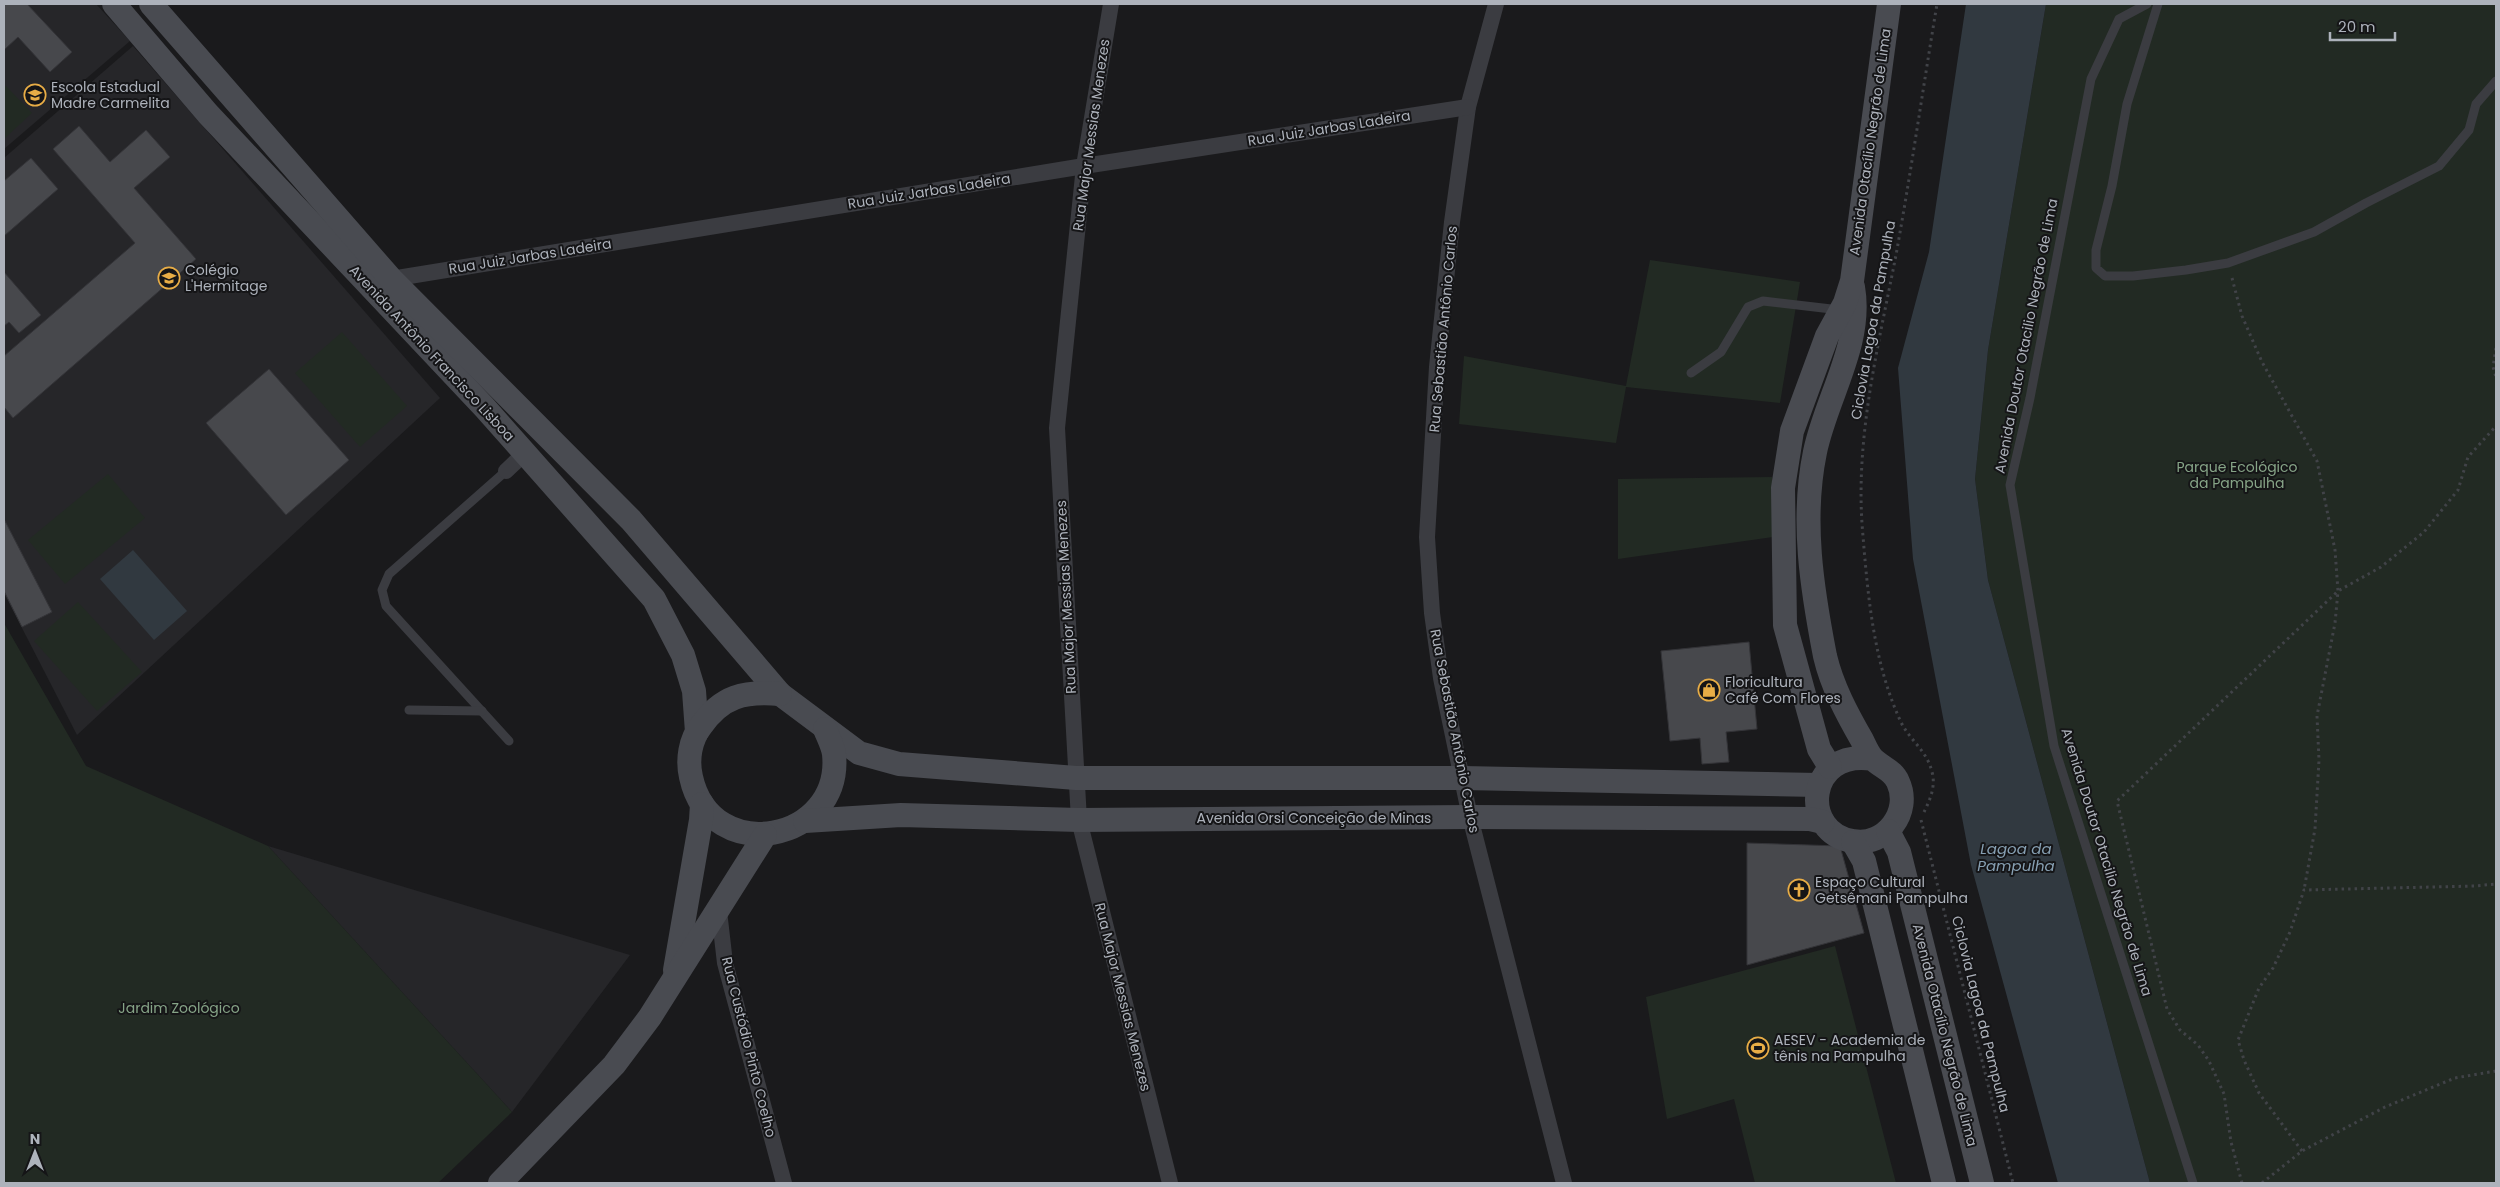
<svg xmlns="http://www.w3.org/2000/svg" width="2500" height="1187" viewBox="0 0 2500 1187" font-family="Poppins,sans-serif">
<rect width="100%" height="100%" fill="#1a1a1c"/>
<!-- built -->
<g fill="#262629">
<path d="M4,4H96L130,41L4,149Z"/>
<path d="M133,46L440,398L77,735L4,593V158Z"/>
<path d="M268,846L630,955L512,1112Z"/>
</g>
<!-- green -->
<g fill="#222a23">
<path d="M2046,4H2496V1183H2150L1988,580L1975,479L1988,350Z"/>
<path d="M6,86L32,113L4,139V88Z"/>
<path d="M1650,260L1800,282L1780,403L1626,387L1616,443L1459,424L1464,356L1626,386Z"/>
<path d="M342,332L407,406L360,447L295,373Z"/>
<path d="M108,474L145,518L65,584L28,540Z"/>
<path d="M1772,477L1773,537L1618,559V479Z"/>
<path d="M78,602L142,672L97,711L34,641Z"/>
<path d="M4,623L86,766L268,846L512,1112L438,1183H4Z"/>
<path d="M1835,946L1896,1183H1755L1734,1099L1667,1119L1646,997Z"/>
</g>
<!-- water -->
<g fill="#313940">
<path d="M1966,4H2046L1988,350L1975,479L1988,580L2150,1183H2058L1971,865L1913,559L1898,368L1929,252Z"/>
<path d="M133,550L187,611L154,640L100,579Z"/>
</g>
<!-- building -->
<g fill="#47484c" stroke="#343438">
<path d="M4,4H27L72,52L50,72L18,37L4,50Z"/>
<path d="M79,126L110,162L146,130L170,157L134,188L196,259L13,418L4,407V356L135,243L53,149Z"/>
<path d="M31,158L58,189L4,236V181Z"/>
<path d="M4,272L41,315L19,333L9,322L4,326Z"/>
<path d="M269,369L349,460L286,515L206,423Z"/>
<path d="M4,519L52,612L22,627L4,591Z"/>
<path d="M1749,642L1757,729L1726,732L1729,762L1702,764L1700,738L1670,741L1661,651Z"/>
<path d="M1747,843L1840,846L1864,933L1747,965Z"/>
</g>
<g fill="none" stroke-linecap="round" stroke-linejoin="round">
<!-- path -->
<g stroke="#414348" stroke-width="3" stroke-dasharray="2.5 4" stroke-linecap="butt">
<path d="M2232,278L2242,316L2262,362L2317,461L2335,550L2338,591L2335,623L2317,716L2319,760L2315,829L2304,890"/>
<path d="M2496,348L2493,367L2496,377"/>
<path d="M1924,812C1930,800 1936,786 1932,772C1927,750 1908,739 1900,720C1874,663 1868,598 1863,536C1854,441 1878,348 1896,255C1911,172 1923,88 1937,4"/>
<path d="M1921,820L2013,1183"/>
<path d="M2302,1151L2259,1093L2244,1060L2238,1040L2259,988L2273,968L2290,932L2304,890L2475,886L2496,884"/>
<path d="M2242,1183L2231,1142L2224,1094L2209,1061L2198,1045L2180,1030L2167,1009L2117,801L2338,591L2381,567L2424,532L2458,490L2468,457L2496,426"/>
<path d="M2262,1183L2302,1151L2385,1107L2455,1078L2496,1071"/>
</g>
<!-- lane -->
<g stroke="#3b3c41" stroke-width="9">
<path d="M2147,4L2119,19L2091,79L2030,398L2010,485L2054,746L2193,1183"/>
<path d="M2158,4L2127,104L2112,186L2096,250V268L2105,276H2133L2186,270L2228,263L2314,232L2366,203L2439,166L2469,130L2476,104L2496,81"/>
<path d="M1691,373L1721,352L1748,307L1763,301L1840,310"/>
<path d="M506,471L389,574L382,590L386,606L509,741"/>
<path d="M409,710L482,711"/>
</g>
<!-- street -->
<g stroke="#3b3c41" stroke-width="16">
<path d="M1111,4L1084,166L1057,428L1079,820L1170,1183"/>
<path d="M1496,4L1468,107L1452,222L1437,367L1427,537L1432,613L1441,678L1470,817L1564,1183"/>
<path d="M391,279L1084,166L1468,107"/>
<path d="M506,471L525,453"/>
<path d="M719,911L725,963L784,1183"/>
</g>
<!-- secondary -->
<g stroke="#494b51" stroke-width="24">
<path d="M114,4L208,114L485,408L654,599L683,655L694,691L697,732"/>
<path d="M151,4L391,279L631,520L780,694L859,753L899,764L1076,778H1463L1819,785"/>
<path d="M1853,287C1863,344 1826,398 1815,452C1801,520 1812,589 1825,656C1832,686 1847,714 1862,740C1865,746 1868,754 1873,759C1882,768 1893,770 1898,782C1912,812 1885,847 1853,841C1799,833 1806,748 1873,759"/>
<path d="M780,694C744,691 722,696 701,726C690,740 687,760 691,777C711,868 843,842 834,754C833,746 828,737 825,729"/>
<path d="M1830,767L1819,749L1785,625L1783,488L1792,431L1827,336L1845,303L1852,281L1889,4"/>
<path d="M805,821L901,815L1079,820L1470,817L1810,819L1823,822"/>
<path d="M1888,831L1899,852L1982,1183"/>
<path d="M1853,842L1864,861L1944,1183"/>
<path d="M675,970L701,820L702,804"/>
<path d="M500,1183L614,1065L650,1017L765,835"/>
</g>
</g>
<!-- icons -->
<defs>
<g id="school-ring" transform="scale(1.125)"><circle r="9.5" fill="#151517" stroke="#e8ad46" stroke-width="1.5"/><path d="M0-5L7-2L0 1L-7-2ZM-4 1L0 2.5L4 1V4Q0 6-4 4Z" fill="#e8ad46"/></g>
<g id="shop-ring" transform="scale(1.125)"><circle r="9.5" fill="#151517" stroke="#e8ad46" stroke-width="1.5"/><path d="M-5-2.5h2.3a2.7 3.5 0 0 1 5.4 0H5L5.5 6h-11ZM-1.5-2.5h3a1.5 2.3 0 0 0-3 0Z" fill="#e8ad46"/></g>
<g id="church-ring" transform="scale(1.125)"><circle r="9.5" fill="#151517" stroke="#e8ad46" stroke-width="1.5"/><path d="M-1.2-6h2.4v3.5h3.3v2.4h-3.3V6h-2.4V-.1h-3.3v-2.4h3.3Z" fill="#e8ad46"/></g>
<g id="stadium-ring" transform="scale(1.125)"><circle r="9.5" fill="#151517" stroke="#e8ad46" stroke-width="1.5"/><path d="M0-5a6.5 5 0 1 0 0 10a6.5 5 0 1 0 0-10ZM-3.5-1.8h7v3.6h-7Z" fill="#e8ad46"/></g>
</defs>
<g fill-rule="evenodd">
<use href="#school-ring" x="35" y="95"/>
<use href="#school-ring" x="169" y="278"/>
<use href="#shop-ring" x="1709" y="690"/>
<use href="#church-ring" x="1799" y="890"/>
<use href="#stadium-ring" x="1758" y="1048"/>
</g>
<g text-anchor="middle" stroke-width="4" stroke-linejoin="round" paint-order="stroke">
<!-- poi labels -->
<g font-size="14" fill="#adb2bb" stroke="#151517" text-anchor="start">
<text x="51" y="92">Escola Estadual<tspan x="51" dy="16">Madre Carmelita</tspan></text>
<text x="185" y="275">Colégio<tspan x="185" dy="16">L'Hermitage</tspan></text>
<text x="1725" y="687">Floricultura<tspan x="1725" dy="16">Café Com Flores</tspan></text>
<text x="1815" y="887">Espaço Cultural<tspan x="1815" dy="16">Getsêmani Pampulha</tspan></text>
<text x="1774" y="1045">AESEV - Academia de<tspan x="1774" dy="16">tênis na Pampulha</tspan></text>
</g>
<!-- street labels -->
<g font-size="14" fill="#adb2bb" stroke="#151517">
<text transform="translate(1329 128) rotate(-9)" y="5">Rua Juiz Jarbas Ladeira</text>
<text transform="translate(1091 135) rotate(-82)" y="5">Rua Major Messias Menezes</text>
<text transform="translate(1870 142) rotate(-82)" y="5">Avenida Otacílio Negrão de Lima</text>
<text transform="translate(929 191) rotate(-9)" y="5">Rua Juiz Jarbas Ladeira</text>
<text transform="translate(530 256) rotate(-9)" y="5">Rua Juiz Jarbas Ladeira</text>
<text transform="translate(1873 320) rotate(-80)" y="5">Ciclovia Lagoa da Pampulha</text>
<text transform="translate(1443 329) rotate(-85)" y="5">Rua Sebastião Antônio Carlos</text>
<text transform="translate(2026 336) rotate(-79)" y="5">Avenida Doutor Otacilio Negrão de Lima</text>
<text transform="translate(432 353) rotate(47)" y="5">Avenida Antônio Francisco Lisboa</text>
<text transform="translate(1066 597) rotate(-93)" y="5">Rua Major Messias Menezes</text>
<text transform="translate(1455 731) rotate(79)" y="5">Rua Sebastião Antônio Carlos</text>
<text x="1314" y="823">Avenida Orsi Conceição de Minas</text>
<text transform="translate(2107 862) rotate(73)" y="5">Avenida Doutor Otacilio Negrão de Lima</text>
<text transform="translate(1123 997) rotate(76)" y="5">Rua Major Messias Menezes</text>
<text transform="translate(1981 1014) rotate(76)" y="5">Ciclovia Lagoa da Pampulha</text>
<text transform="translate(1945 1035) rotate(76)" y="5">Avenida Otacílio Negrão de Lima</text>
<text transform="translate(749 1047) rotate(76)" y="5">Rua Custódio Pinto Coelho</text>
</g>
<!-- park labels -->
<g font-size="14" fill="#86a487" stroke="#151517">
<text x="2237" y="472">Parque Ecológico<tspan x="2237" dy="16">da Pampulha</tspan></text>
<text x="179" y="1013">Jardim Zoológico</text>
</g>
<!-- water labels -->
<g font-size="15" font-style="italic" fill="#87a0b3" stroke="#151517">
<text x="2016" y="854">Lagoa da<tspan x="2016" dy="17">Pampulha</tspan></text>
</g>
</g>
<!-- border -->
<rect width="2500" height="1187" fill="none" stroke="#adb2bb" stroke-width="10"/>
<!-- north arrow -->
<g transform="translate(35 1152)" stroke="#151517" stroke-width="4" paint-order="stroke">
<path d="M0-4L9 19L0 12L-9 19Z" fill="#adb2bb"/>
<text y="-8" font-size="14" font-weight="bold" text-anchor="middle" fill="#adb2bb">N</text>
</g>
<!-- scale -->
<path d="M2330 32v8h65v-8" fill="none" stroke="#adb2bb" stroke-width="2.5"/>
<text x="2338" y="32" font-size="15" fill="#adb2bb" stroke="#151517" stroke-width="4" paint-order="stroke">20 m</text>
</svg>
